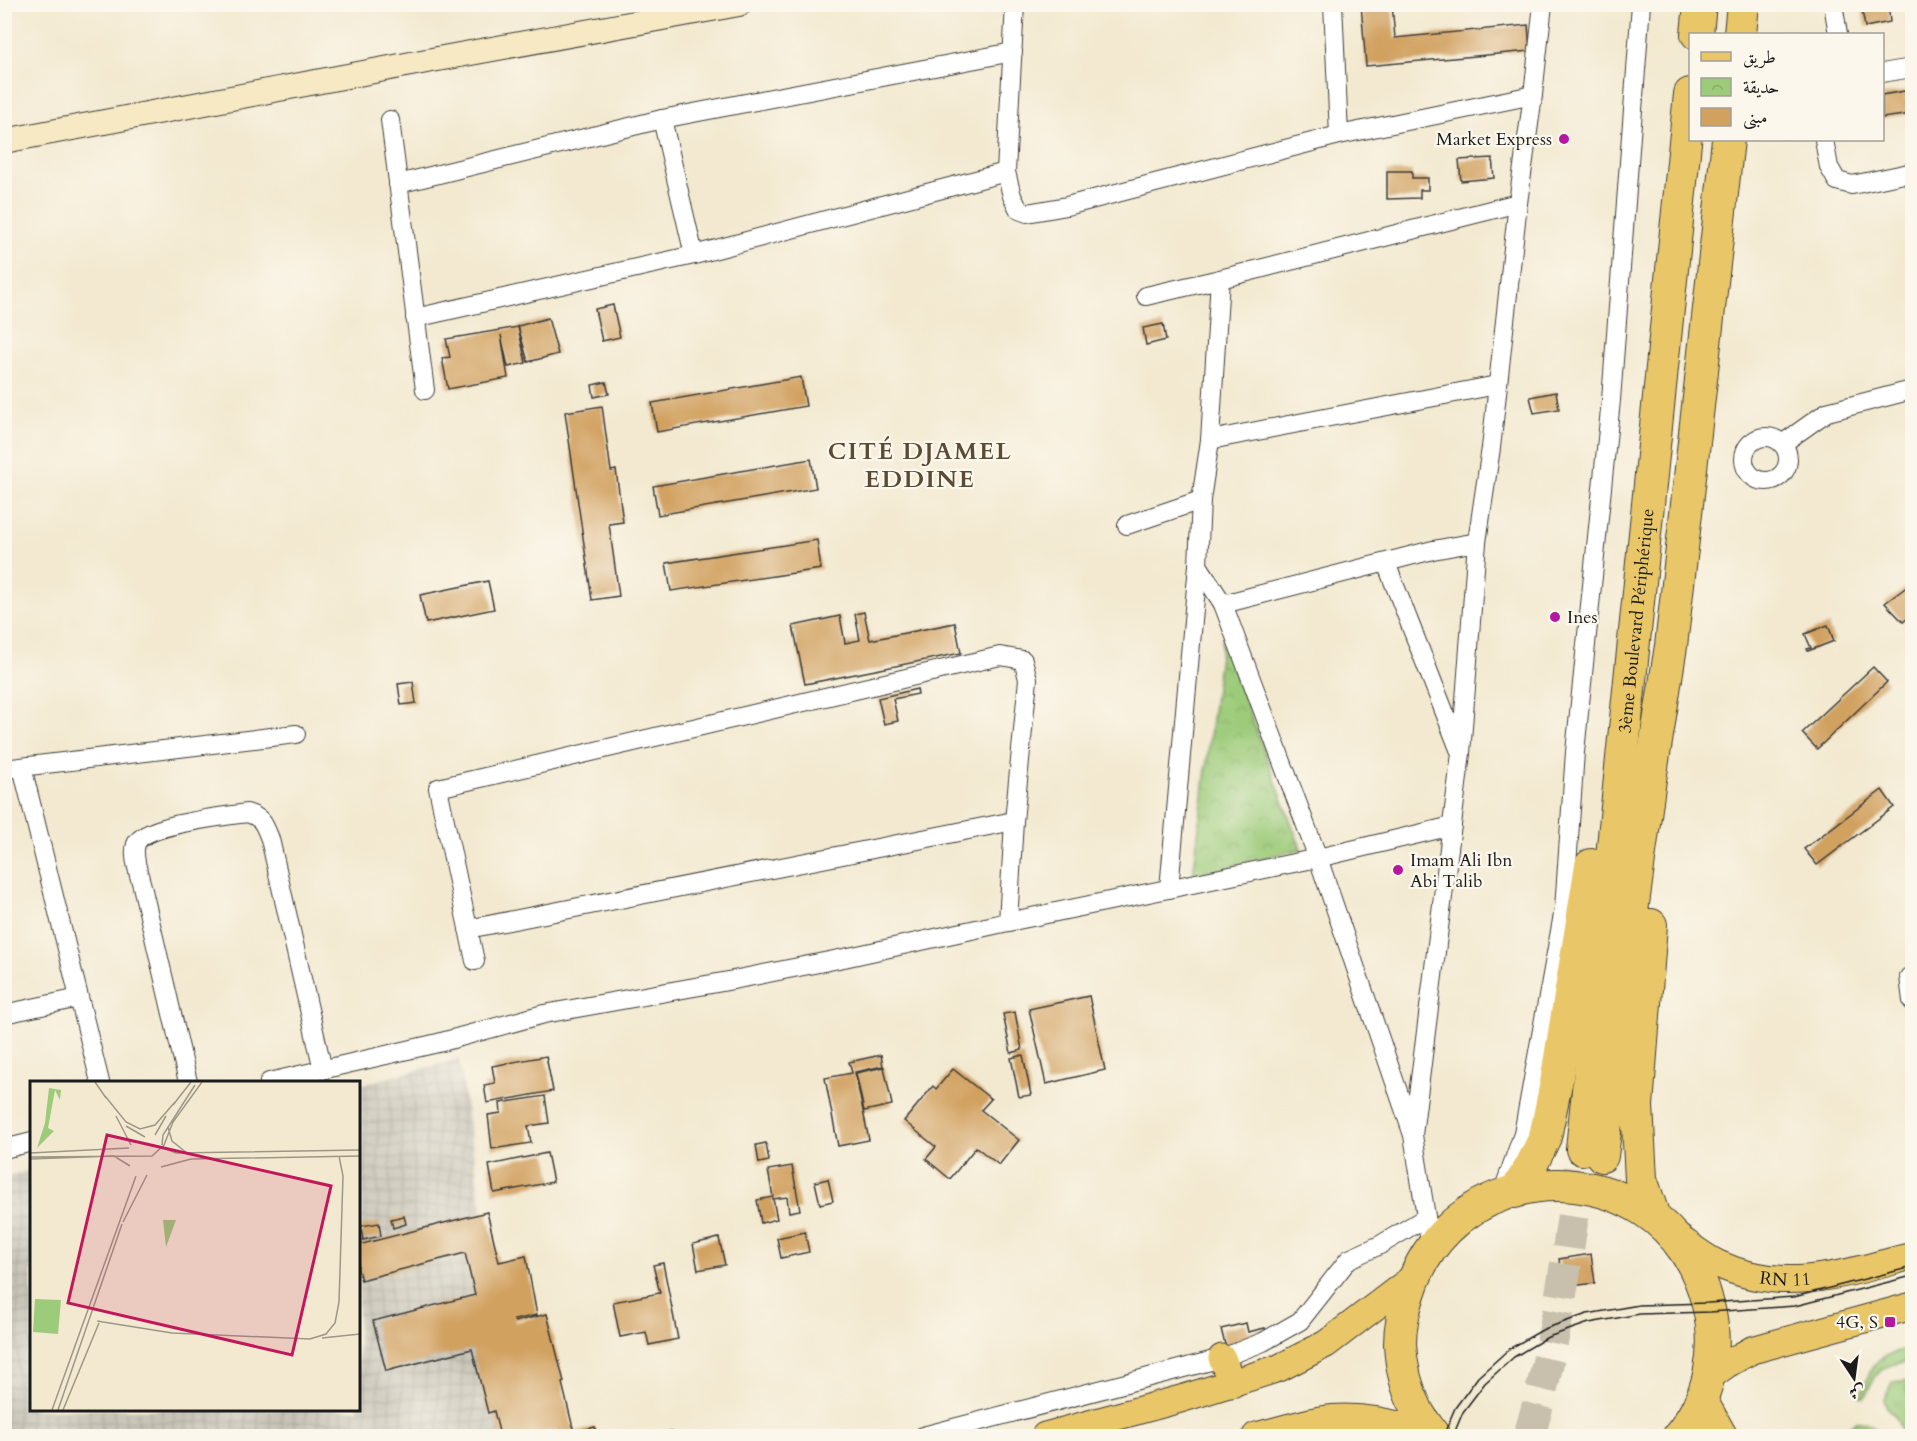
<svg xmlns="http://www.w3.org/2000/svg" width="1917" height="1441" viewBox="0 0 1917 1441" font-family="Cardo,Amiri,serif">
<defs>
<pattern id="industrial-grid" width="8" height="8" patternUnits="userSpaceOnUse" patternTransform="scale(1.5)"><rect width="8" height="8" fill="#c8c4b8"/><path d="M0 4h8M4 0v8" fill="none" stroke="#aba89e"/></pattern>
<pattern id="grass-tufts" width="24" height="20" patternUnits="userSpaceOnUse" patternTransform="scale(1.5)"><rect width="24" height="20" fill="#9ccb79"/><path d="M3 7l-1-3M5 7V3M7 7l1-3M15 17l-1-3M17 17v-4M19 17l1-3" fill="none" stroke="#86ae68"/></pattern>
<pattern id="park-crowns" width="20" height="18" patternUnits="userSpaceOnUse" patternTransform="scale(1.5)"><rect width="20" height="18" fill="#9ccb79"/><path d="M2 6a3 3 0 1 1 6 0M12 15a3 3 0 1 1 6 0" fill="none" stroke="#86ae68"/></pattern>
</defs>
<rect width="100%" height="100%" fill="#fbf7ec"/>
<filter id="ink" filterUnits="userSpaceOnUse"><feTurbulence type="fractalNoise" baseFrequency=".0167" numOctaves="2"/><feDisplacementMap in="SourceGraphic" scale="12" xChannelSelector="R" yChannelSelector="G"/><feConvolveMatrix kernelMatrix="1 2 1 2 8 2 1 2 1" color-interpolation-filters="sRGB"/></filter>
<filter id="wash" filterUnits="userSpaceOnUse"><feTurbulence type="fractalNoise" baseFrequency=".008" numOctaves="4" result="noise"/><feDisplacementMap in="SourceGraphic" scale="24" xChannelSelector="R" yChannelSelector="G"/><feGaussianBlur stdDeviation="1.35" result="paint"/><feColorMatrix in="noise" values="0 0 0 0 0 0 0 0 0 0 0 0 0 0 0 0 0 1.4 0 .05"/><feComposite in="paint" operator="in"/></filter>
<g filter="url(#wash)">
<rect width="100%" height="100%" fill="#f3e9d0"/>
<!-- industrial -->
<path fill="url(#industrial-grid)" d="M459,1059L516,1436H5V1177L31,1170L32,1410H358L359,1085Z"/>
<!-- grass -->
<g fill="url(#grass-tufts)" stroke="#5c744a" stroke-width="1.5">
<path d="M1912,1349V1361C1880,1365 1878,1369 1864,1398L1860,1397C1875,1360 1871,1357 1912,1349Z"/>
<path d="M1910,1380L1906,1388L1907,1393L1912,1397V1400L1908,1404L1912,1410L1911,1414L1908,1416L1907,1421L1911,1436H1902L1900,1426L1896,1417L1886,1406L1884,1399L1891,1385L1894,1382Z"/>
<path d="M1856,1421C1868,1421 1876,1425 1879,1436H1843L1845,1430Z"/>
</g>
<!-- park -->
<path fill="url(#park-crowns)" stroke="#5c744a" stroke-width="1.5" d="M1222,639L1301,849L1193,876Z"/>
<g id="blocks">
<!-- building -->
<g fill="#d1a160">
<path d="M1361,4H1392L1395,38L1528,25L1530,51L1366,66Z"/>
<path d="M1861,4H1888L1890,22L1865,27Z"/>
<path d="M1905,91L1906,101L1912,100V114L1882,118V95Z"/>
<path d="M1492,158L1494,178L1461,181L1459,160Z"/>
<path d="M1387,171H1412V178H1428V190H1420V198L1387,199Z"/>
<path d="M613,305L620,337L602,341L595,309Z"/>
<path d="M548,318L558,354L528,362L518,326Z"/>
<path d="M1163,324L1166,340L1146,345L1143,328Z"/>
<path d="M518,327L526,363L508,367L501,335L508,378L448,389L442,358L450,357L446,339Z"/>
<path d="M801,377L806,406L657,432L652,403Z"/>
<path d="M606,382L609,394L594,397L592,385Z"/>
<path d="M1556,392L1559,409L1534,413L1530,397Z"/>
<path d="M602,406L611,471L616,470L623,522L609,524L619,596L592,600L565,412Z"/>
<path d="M811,459L816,488L658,515L653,486Z"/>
<path d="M817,540L821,569L671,591L666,563Z"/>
<path d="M488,581L494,609L426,623L420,595Z"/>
<path d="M1912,583V615L1903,622L1885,603Z"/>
<path d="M864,612L870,640L955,623L961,653L805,684L793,626L840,616L845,643L860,640L855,614Z"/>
<path d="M1828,625L1834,641L1808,651L1807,649L1811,648L1805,634Z"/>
<path d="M1873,667L1887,682L1817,749L1802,733Z"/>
<path d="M413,682L416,703L401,705L398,684Z"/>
<path d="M917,689L918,694L893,699L898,721L884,724L878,698Z"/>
<path d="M1882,790L1894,807L1817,865L1804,849Z"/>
<path d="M1089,996L1105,1070L1046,1084L1029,1009Z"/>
<path d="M1015,1012L1022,1050L1011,1053L1003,1014Z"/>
<path d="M881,1055L883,1066L855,1072L869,1140L838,1146L825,1078L852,1073L849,1062Z"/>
<path d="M1023,1055L1031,1095L1019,1097L1011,1058Z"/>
<path d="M546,1056L553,1091L487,1103L484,1085L495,1083L492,1066Z"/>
<path d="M884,1067L892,1105L864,1111L856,1073Z"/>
<path d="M953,1069L991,1099L981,1110L1019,1140L999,1165L976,1147L950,1179L926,1159L936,1147L904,1121L933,1086L936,1089Z"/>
<path d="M545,1096L549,1123L528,1126L531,1143L492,1149L488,1115L501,1113L500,1103Z"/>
<path d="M766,1143L769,1161L759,1163L756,1145Z"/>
<path d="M547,1153L553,1182L494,1193L489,1165Z"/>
<path d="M792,1166L800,1210L789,1212L787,1197L773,1199L777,1219L761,1223L757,1200L773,1197L768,1170Z"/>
<path d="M828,1179L833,1201L820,1204L815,1182Z"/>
<path d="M487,1212L499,1262L526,1256L537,1315L514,1320L515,1322L547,1314L564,1382L562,1383L574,1432L576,1431L577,1436H557L555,1430L529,1436H500L494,1411L488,1413L472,1349L386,1371L373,1321L475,1295L465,1253L361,1280L358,1270V1245Z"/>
<path d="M404,1216L406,1224L393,1228L391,1219Z"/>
<path d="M379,1223L381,1236L363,1240L361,1226Z"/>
<path d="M805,1232L809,1252L781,1258L777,1238Z"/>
<path d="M719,1238L725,1265L698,1270L693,1244Z"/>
<path d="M1591,1254L1595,1283L1563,1287L1559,1259Z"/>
<path d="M663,1263L678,1339L649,1345L646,1332L620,1337L613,1302L660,1293L653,1265Z"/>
<path d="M1246,1323L1248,1332L1265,1328L1268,1342L1227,1352L1221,1329Z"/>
<path d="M1544,1422L1545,1432H1548V1436H1522L1521,1425Z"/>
<path d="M595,1427L597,1436H579L577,1431Z"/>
<path d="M672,1431L673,1436H653V1435Z"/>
</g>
</g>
</g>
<g filter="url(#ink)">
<use href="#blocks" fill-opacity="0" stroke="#3c3b37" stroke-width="1.5"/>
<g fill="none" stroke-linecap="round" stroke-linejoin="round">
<!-- highway-tunnel -->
<path stroke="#c8c0ac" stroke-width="32" stroke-dasharray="32 16" stroke-linecap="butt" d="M1529,1436C1557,1343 1569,1245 1582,1149"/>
<!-- street casing -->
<g stroke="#3c3b37" stroke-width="20">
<g id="street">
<path d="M1015,4L1006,172L1012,196L1019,210L1027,213L1067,206L1339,135L1533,95"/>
<path d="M1333,4L1339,135"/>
<path d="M1833,4L1838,34"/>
<path d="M1882,73L1912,68"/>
<path d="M662,119L694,255"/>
<path d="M390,120L425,390"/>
<path d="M1824,140L1829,167L1837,181L1852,185L1909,173L1912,180"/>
<path d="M398,184L662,119L1013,52"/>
<path d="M1146,296L1220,279L1518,203"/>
<path d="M415,318L694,255L1006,172"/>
<circle cx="1766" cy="459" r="22"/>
<path d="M1210,440L1497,385"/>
<path d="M1782,444L1827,412L1912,390"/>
<path d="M1127,525L1201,500"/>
<path d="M1386,563L1459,749"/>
<path d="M1198,565L1223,604L1318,858L1413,1135L1431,1248"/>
<path d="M1223,604L1433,550L1477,542"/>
<path d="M22,767L100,1082"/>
<path d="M4,769L296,734"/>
<path d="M1169,889L1198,565L1201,500L1210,440L1220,279"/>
<path d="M468,929L1014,821"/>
<path d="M475,961L438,788L1000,656L1023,660L1028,679L1014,821L1008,922"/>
<path d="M1909,977L1912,1001"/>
<path d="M4,1014L79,998"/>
<path d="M188,1082L142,886C139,874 132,856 136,844C143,825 226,816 247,813C263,818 264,824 270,839L323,1070"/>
<path d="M269,1082L438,1043L544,1014L728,981L844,958L1008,922L1318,858L1452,826"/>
<path d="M1413,1135L1461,753L1477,542L1491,448L1518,203L1533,95L1543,4"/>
<path d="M4,1149L32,1142"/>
<path d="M1503,1191L1523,1134L1564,909L1575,752L1611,400L1641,4"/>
<path d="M923,1436L1222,1358L1263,1342L1300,1321L1349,1259L1380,1245L1425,1218"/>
</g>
</g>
<!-- secondary casing -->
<g stroke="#3c3b37" stroke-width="26">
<path id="secondary" d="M4,141L432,60L739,4"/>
</g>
<!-- primary casing -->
<g stroke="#3c3b37" stroke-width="29">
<g id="primary">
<path id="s1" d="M1676,1236C1689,1245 1703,1257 1718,1264C1784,1295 1847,1273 1912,1256"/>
<path d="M1222,1358L1232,1384"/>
<path d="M1709,1377L1727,1364L1752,1350L1912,1306"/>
<path d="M1045,1436L1184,1398L1279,1368L1326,1344L1414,1277"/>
<path d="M1256,1436C1277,1431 1299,1424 1320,1420C1356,1414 1397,1422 1430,1436"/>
</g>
</g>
<!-- highway casing -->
<g stroke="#3c3b37" stroke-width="34">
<g id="highway">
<path d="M1697,34L1700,4"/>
<path d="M1740,34L1743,4"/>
<path d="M1651,925L1637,1106L1641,1179L1654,1217"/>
<path id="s2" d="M1582,1149L1690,94"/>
<path d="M1602,1156L1633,904L1649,786L1671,646L1728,140"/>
<path d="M1515,1192L1532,1164L1545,1137L1556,1083L1591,865"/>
<path d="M1701,1400L1721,1436"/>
<path d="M1434,1436C1429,1428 1421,1419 1417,1410C1407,1390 1401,1366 1400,1344C1400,1326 1404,1308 1410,1291C1441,1193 1558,1156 1643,1210C1677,1232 1699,1266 1708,1305C1720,1351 1709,1399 1679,1436"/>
</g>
</g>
<!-- street -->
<use href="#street" stroke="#fff" stroke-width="18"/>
<!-- secondary -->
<use href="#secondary" stroke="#f6e9c3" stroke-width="24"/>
<!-- primary -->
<use href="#primary" stroke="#e9c769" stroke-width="27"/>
<!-- highway -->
<use href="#highway" stroke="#e9c769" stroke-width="32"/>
<!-- tram -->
<g stroke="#1c1c1c" stroke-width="1.5">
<path d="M1443,1436L1455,1408L1478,1377L1509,1349L1544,1329L1587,1314L1639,1305L1708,1303L1794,1297L1912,1267"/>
<path d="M1453,1436L1463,1412L1485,1383L1514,1357L1548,1337L1589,1323L1640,1314L1710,1312L1795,1306L1912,1276"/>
</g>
</g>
</g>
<!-- markers -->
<g fill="#b5179e" stroke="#fbf7ec" stroke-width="2">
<circle cx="1564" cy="139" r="6"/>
<circle cx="1555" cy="617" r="6"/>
<circle cx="1398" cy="870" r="6"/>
<rect x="1884" y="1316" width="12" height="12" rx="3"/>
</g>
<g text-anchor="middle" stroke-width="4.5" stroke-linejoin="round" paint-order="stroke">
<!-- poi labels -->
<g font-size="18" fill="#1c1c1c" stroke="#fbf7ec" text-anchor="end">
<text x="1552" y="145">Market Express</text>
<text x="1567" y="623" text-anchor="start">Ines</text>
<text x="1410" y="866" text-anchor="start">Imam Ali Ibn<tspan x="1410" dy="21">Abi Talib</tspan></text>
<text x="1878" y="1328">4G, S</text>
</g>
<!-- street labels -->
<g font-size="18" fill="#1c1c1c" stroke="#fbf7ec">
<text dy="6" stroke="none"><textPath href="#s2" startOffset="531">3ème Boulevard Périphérique</textPath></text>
<text dy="6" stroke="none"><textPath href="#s1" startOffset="120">RN 11</textPath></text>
</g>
<!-- district labels -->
<g font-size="24" font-weight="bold" letter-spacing="1.5" fill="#5b4b34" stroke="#fbf7ec">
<text x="920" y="459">CITÉ DJAMEL<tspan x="920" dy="28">EDDINE</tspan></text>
</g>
</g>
<!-- overview -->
<g transform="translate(30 1081)">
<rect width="330" height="330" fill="#f3e9d0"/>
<path d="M19,7L31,9L30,19L25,9L18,47L24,50L7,67L15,42Z" fill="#9ccb79"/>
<path d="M133,139H146L136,166Z" fill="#9ccb79"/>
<path d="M5,218L31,219L28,253L3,251Z" fill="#9ccb79"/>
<path fill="none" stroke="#9d9788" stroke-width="1.5" d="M65,1L76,17M75,15L96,41L110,48L125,44L145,21M143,24L161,1M86,35L101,64M96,45L115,56M138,46L142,60L157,72M125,54L136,35M132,64L133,54L165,4M133,67L146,72L330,69M0,72L99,67M0,76L122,75L134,64L143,41L172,1M0,78L84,75L100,85M131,86L161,78L330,75M93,141L117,94M67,240L142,252L280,258L296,253L305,242L309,221L313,95L309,75M292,257L330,253M22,329L106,95M28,329L92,143M33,329L69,242"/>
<path fill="#c2185b" fill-opacity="0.15" stroke="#c2185b" stroke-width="3" d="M77,54L301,105L262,274L38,222Z"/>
<rect width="330" height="330" fill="none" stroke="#1c1c1c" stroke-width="3"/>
</g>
<!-- margin -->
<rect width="1917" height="1441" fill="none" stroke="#fbf7ec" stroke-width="24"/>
<!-- legend -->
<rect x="1689" y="33" width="195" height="108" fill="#fbf7ec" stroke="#a29f99" stroke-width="1.5"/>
<rect x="1701" y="52" width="30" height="9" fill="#e9c769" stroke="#a29f99" stroke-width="1.5"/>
<text x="1743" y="63" font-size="18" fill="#1c1c1c">طريق</text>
<rect x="1701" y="78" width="30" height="18" fill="url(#park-crowns)" stroke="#a29f99" stroke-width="1.5"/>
<text x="1743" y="93" font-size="18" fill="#1c1c1c">حديقة</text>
<rect x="1701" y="108" width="30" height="18" fill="#d1a160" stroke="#a29f99" stroke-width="1.5"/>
<text x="1743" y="123" font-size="18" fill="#1c1c1c">مبنى</text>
<!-- north arrow -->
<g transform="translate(1854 1378) rotate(167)" stroke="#fbf7ec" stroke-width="4.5" paint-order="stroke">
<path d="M0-4.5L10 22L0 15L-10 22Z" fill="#1c1c1c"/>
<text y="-9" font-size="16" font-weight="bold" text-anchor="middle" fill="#1c1c1c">ش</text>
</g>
</svg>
